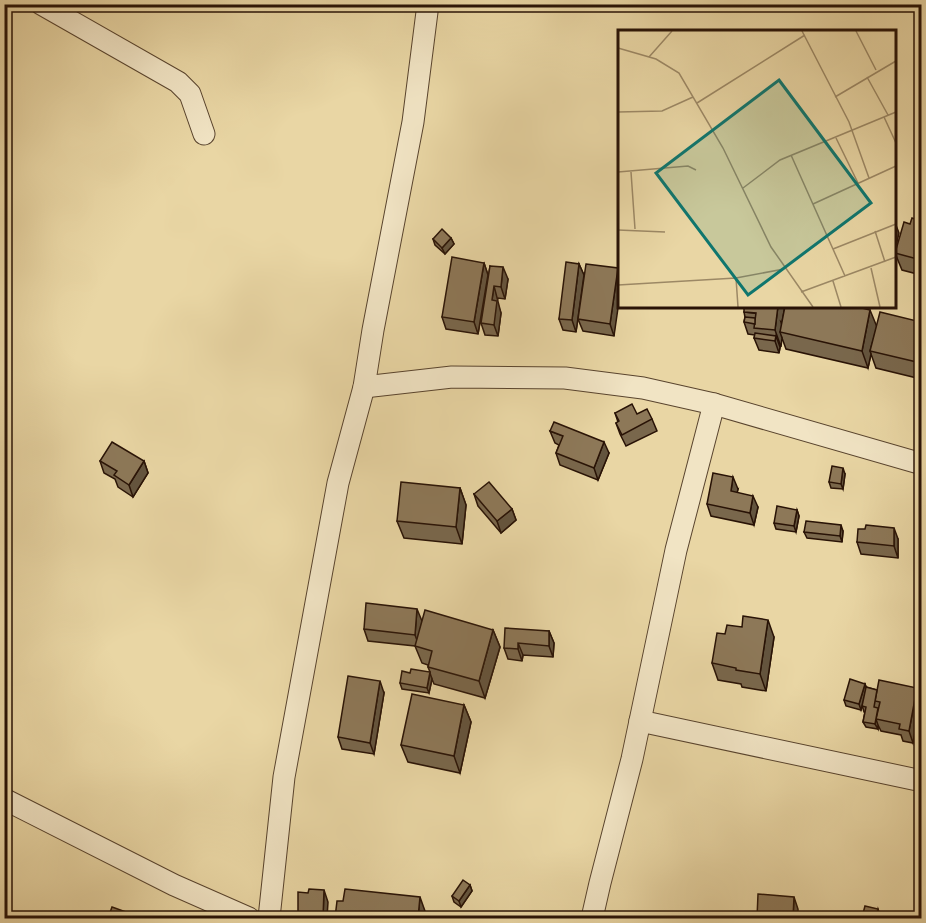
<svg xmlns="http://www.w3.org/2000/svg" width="926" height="923" viewBox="0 0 926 923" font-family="'IM FELL DW Pica',serif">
<rect width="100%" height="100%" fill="#e9d6a4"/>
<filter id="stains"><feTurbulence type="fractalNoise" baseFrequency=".00333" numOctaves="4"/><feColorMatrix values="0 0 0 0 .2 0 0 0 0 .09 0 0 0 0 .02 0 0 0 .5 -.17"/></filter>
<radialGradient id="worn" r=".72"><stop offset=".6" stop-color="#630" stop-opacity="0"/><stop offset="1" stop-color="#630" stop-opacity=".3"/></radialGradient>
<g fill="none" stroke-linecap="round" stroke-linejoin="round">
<!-- street casing -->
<g stroke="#59442e" stroke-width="23">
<g id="street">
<path d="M41,4L178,82L190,94L204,134"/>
<path d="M364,387L452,377L565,378L643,388L714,404L922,464"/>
<path d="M640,721L922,781"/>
<path d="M4,799L174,885L249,918"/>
<path d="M269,918L284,777L338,483L364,387L373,330L413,122L428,4"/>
<path d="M592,918L600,883L632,759L676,550L714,404"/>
</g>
</g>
<!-- street -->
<use href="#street" stroke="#f1e4c4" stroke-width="21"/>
</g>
<!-- wall -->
<g fill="#79674c" stroke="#291306" stroke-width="1.5">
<path d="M921,221V275L902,270L895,253L910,224Z"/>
<path d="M451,238L454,244L445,254L435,245L433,239Z"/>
<path d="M484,263L488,275L478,334L446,329L442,317Z"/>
<path d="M579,264L584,275L576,332L563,330L559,319Z"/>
<path d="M490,266L508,279L505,299L498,298L497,302L501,313L498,336L485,335L481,323Z"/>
<path d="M618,268L614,336L583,331L578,319Z"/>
<path d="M744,312L876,326L921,322V379L876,368L871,354L868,368L786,349L782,338L779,353L759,350L754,338L755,335L748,334L744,322L745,317Z"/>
<path d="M615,413L637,414L652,419L657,431L626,446L620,434L616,423L618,422Z"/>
<path d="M550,431L609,453L598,480L560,465L556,453L559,445L555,443Z"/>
<path d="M100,461H144L148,473L133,497L118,487L115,479L104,473Z"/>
<path d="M845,474L843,489L831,488L829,482Z"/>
<path d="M460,488L466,505L462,544L404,538L397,521Z"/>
<path d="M738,489L737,492L758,507L754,525L711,516L707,504Z"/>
<path d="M474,494L512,509L516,520L501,533L478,506Z"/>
<path d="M797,510L799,516L796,532L776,529L774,523Z"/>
<path d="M843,531L842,542L807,538L804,532Z"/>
<path d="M921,536V568L918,558Z"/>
<path d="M898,539V558L861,554L857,542Z"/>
<path d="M422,621L421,626L493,630L500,647L485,698L434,684L432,679L429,693L402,689L400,683L410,673L430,672L428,667V665L422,663L415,646L368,641L364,629Z"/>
<path d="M742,627L774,637L766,691L742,687L741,684L718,680L712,663L725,634Z"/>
<path d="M549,631L554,643L553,657L523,655L522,661L508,659L504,648Z"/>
<path d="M865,684L866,687L877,690L917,688L913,743L903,741L901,735L881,731L878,725V729L866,727L863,722L865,712H864L862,705L861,710L846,706L844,700Z"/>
<path d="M384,693L374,754L342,749L338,737Z"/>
<path d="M464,705L471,722L460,773L408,762L401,745Z"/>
<path d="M470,885L472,891L461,907L454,902L452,896Z"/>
</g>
<!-- shaded-wall -->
<g fill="#63543e" stroke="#291306" stroke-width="1.5">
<path d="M894,220L899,233L894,255Z"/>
<path d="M451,238L454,244L445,254L442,248Z"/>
<path d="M484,263L488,275L478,334L474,322Z"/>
<path d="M579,264L584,275L576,332L572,320Z"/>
<path d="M503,267L508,279L505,299L501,287Z"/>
<path d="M618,268L620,274V294L614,336L610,324Z"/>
<path d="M494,286L501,313L498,336L494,325L492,300Z"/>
<path d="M778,306H785L782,323L781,322L783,329L780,332L782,338L781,347L775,330Z"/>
<path d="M870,310L877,327L870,351L871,354L868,368L862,351Z"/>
<path d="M776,336L780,347L779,353L775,341Z"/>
<path d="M604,442L609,453L598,480L594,468Z"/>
<path d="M144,461L148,473L133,497L129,485Z"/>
<path d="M843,468L845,474L843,489L841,484Z"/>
<path d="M733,477L738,489L735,503L731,491Z"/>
<path d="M460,488L466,505L462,544L456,527Z"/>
<path d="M753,496L758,507L754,525L750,513Z"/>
<path d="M512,509L516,520L501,533L497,521Z"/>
<path d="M797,510L799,516L796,532L794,526Z"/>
<path d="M841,525L843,531L842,542L840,536Z"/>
<path d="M894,528L898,539V558L894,546Z"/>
<path d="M417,609L422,621L419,646L415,635Z"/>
<path d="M768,620L774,637L766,691L760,674Z"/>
<path d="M493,630L500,647L485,698L479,681Z"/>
<path d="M549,631L554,643L553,657L549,646Z"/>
<path d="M518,643L523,655L522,661L518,649Z"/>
<path d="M430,673L432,679L429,693L427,688Z"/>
<path d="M380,681L384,693L374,754L370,743Z"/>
<path d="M865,684L867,689L861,710L859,704Z"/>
<path d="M917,688L921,700L913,743L909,731Z"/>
<path d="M464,705L471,722L460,773L454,756Z"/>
<path d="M876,719L878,725V729L875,724Z"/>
<path d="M470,885L472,891L461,907L459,901Z"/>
<path d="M324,890L328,902L327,918H323Z"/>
<path d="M420,897L426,914V918H418Z"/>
<path d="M794,897L798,909V918H793Z"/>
<path d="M878,909L881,918H876Z"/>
</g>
<!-- building -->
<g fill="#8d7858" stroke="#291306" stroke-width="1.5">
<path d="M912,218L921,221V260L895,253L904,222L910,224Z"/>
<path d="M442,229L451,238L442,248L433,239Z"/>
<path d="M452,257L484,263L474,322L442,317Z"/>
<path d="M566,262L579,264L572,320L559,319Z"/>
<path d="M586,264L618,268L610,324L578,319Z"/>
<path d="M490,266L503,267L501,287L494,286L492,300L497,301L494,325L481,323Z"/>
<path d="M744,306H778L775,330L754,328L756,313L744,312Z"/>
<path d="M785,306H854L870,310L862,351L780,332Z"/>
<path d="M880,312L921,322V363L870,351Z"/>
<path d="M745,317L755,318V324L744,322Z"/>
<path d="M755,333L776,336L775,341L754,338Z"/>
<path d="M632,404L637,414L647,409L652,419L622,435L616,423L619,421L615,413Z"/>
<path d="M554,422L604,442L594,468L556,453L563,436L550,431Z"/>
<path d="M112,442L144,461L129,485L114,475L117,471L100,461Z"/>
<path d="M832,466L843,468L841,484L829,482Z"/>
<path d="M713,473L733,477L731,491L753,496L750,513L707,504Z"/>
<path d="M401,482L460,488L456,527L397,521Z"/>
<path d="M489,482L512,509L497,521L474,494Z"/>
<path d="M777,506L797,510L794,526L774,523Z"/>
<path d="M806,521L841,525L840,536L804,532Z"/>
<path d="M866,525L894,528V546L857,542L858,529H865Z"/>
<path d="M921,536V559L918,558Z"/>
<path d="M366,603L417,609L415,635L364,629Z"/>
<path d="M425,610L493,630L479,681L428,667L432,651L415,646Z"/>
<path d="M743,616L768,620L760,674L736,670V668L712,663L717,633L725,634L727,625L742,627Z"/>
<path d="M505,628L549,631V646L518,643V649L504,648Z"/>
<path d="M411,669L430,672L427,688L400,683L402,671L410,673Z"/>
<path d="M348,676L380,681L370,743L338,737Z"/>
<path d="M850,679L865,684L859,704L844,700Z"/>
<path d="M879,680L917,688L909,731L899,729L900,724L876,719L880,702L875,701Z"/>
<path d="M866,687L877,690L874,707L878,708L875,724L863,722L866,707L862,706Z"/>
<path d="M412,694L464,705L454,756L401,745Z"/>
<path d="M463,880L470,885L459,901L452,896Z"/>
<path d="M309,889L324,890L323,918H298V892L308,893Z"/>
<path d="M345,889L420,897L418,918H335L337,901H343Z"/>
<path d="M758,894L794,897L793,918H757Z"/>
<path d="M865,906L878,909L876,918H852L853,915L862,917Z"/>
<path d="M112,907L140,917V918H108Z"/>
</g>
<!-- overview -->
<g transform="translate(618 30)">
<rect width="278" height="278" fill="#e9d6a4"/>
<path fill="none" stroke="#9c8865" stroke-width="1.5" d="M184,1L231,92L251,148M238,1L258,40M0,18L38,29L61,43L105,118L153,217L195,277M31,27L54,1M249,47L270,85M217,67L278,31M79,73L187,5M0,82L44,81L75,67M266,87L278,113M218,108L240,153M173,125L227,246M0,142L70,136L78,140M13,142L17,199M125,158L162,130L278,82M195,174L278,136M0,200L47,202M257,201L267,232M215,219L278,194M253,238L262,277M118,248L120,277M215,251L223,277M0,255L118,248L166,239M183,262L278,227"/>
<path fill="#0f766e" fill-opacity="0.15" stroke="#0f766e" stroke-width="3" d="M161,50L253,173L130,265L38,143Z"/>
<rect width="278" height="278" fill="none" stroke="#291306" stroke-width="3"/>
</g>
<!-- margin -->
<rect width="926" height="923" fill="none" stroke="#e9d6a4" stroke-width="24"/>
<rect x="6" y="6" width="914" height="911" fill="none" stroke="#291306" stroke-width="3"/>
<rect x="12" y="12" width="902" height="899" fill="none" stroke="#291306" stroke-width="1.5"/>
<rect width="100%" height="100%" filter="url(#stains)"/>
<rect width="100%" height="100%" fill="url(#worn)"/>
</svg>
